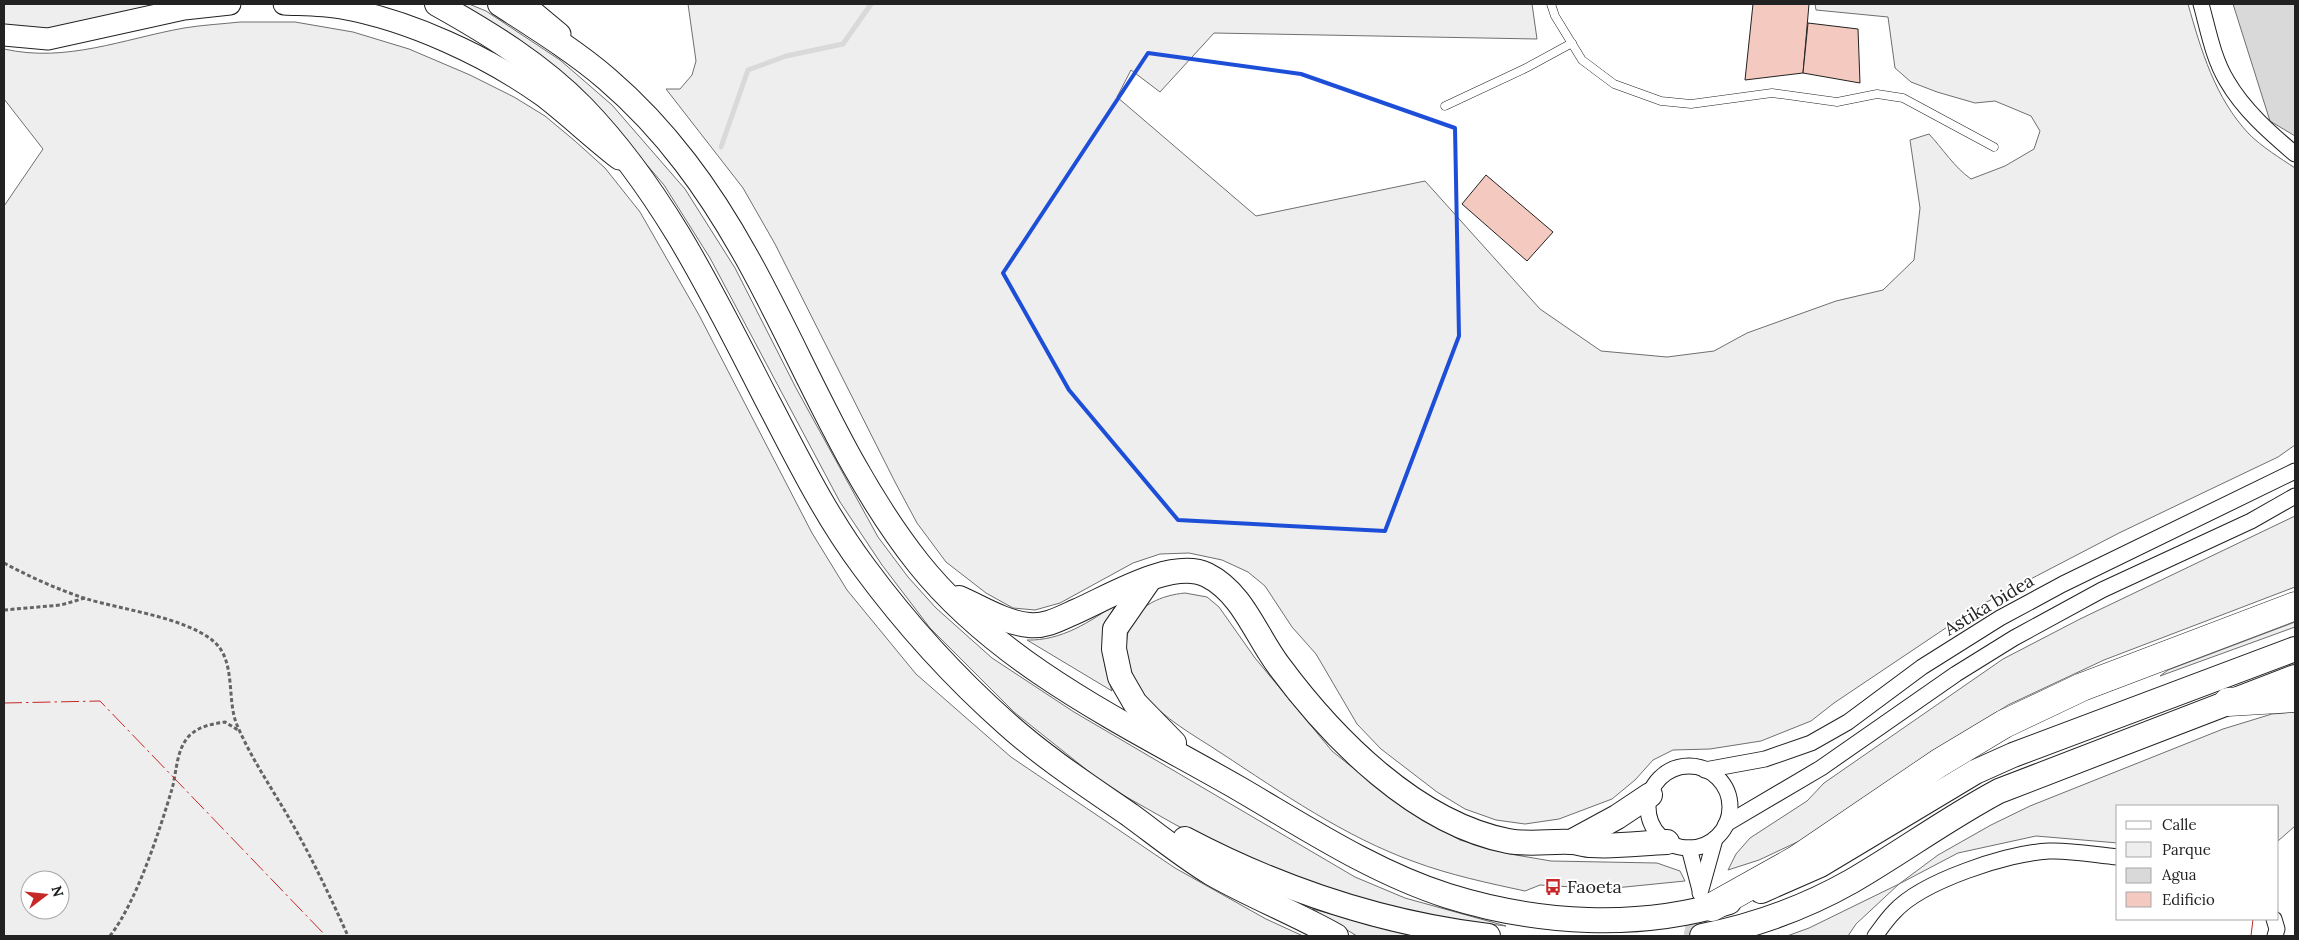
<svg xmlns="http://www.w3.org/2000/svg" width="2299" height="940" viewBox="0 0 2299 940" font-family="Lora,serif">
<rect width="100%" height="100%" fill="#fff"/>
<!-- green -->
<g fill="#eee" stroke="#6f6f6f" fill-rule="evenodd">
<path d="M4,4H160L60,29L4,27Z"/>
<path d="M461,4H469L486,11L560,60L612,105L685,189L735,268L796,388L878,537L908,577L936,608L992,658L1074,712L1355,877L1405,898L1506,926L1422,916L1290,880L1176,825L1107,786L1014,712L930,628L882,565L840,502L710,258L664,185L618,131L483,17Z"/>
<path d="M688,4H1532L1537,39L1214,33L1160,92L1131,70L1117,97L1256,216L1425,181L1540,309L1601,351L1667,357L1714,351L1747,333L1836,301L1883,290L1914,260L1920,208L1910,140L1929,134C1943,149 1954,167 1971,179L2005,166L2034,149L2040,131L2031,116L1995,101L1975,103L1937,92L1911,82L1895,68L1888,17L1816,10L1815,4H2188C2201,50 2215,98 2249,134C2262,147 2280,158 2295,168V445L2278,457L2119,533L1977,607L1834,703L1811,721L1761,741L1710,749L1673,750L1653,760L1635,780L1612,799L1559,819L1525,824L1496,820L1465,809L1437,792L1381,749L1357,724L1316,654L1292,627L1265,586L1248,572L1222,560L1189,553L1160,554L1133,563L1060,603L1035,610L1013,608L986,593L946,562L917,523L895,482L775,244L743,188L666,89H680L692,75L696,61Z"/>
<path d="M240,22H295L353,32L409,49L470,75L514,97L545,116L575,141L605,168L640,212L699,315L812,533L847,590L916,674L1011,757L1175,868L1266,919L1303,936H4V206L43,149L4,99V49C66,63 123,39 184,28C202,25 222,24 240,22ZM30,880H60V910H30Z"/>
<path d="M2295,516V587L2104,660L2008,705L1891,779L1808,837L1759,860L1728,870L1736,854L1750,838L1807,801L1824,783L2003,659L2080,619Z"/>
<path d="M1185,593L1207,597L1219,607L1255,658L1332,751L1394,801L1460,840L1510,854L1551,861L1657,863L1680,871L1685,881L1605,889L1540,885L1525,891C1488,883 1450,875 1415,862C1345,837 1282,793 1221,753C1194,735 1163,719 1143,693C1130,675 1122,650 1129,629C1136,605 1163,595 1185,593Z"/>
<path d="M1117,603C1097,634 1101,657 1112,691L1027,640C1061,641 1090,622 1117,603Z"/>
<path d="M2295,622V627L2160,676L2168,670Z"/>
<path d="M2295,712V826L2278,841V806H2118V843L2036,836L1958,853L1899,884L1856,924L1848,936H1787L1809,928L1899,884L1938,855L1991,825L2030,806L2223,729L2272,714Z"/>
<path d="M1312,909L1420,936H1357Z"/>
</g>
<!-- water -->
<path fill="#d9d9d9" stroke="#6f6f6f" d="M2233,4H2295V136L2270,121Z"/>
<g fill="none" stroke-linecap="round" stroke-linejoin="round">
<!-- stream -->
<path stroke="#d9d9d9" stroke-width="5" d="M721,147L748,70L786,56L843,44L871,4"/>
</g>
<!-- building -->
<g fill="#f3c9c0" stroke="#222">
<path d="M1753,4H1809L1803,73L1745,80Z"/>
<path d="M1808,23L1858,29L1860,83L1803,73Z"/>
<path d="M1486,175L1553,232L1527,261L1462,204Z"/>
</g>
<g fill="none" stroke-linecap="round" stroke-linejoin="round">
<!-- street-tunnel -->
<path stroke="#d3d3d3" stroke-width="15" stroke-dasharray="15 8" stroke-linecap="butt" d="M1691,936L1698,904"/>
<!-- lane casing -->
<g stroke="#222" stroke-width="9">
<g id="lane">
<path d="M1551,4L1555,16L1582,60L1614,84L1661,101L1691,104L1772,93L1837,102L1877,94L1903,98L1994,147"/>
<path d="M1445,106L1526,68L1572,43"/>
</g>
</g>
<!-- street casing -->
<g stroke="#222" stroke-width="17">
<g id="street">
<path d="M2201,4C2208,29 2213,58 2227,81C2243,109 2270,133 2295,154"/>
<circle cx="1689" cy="807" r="41"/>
<path d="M1705,770L1765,759L1811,743L1848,722L1922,667L2000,618L2063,584L2295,471"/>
<path d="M1726,824L1821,768L1956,674L2014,638L2102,590L2251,521L2295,496"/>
<path d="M1689,848L1700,890"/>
<path d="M1700,893L1715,839"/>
<path d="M2274,919L2277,929L2275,936"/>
<path d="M1875,936C1881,928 1887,919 1894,912C1922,881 2008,853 2049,851C2071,850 2096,855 2118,857"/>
</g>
</g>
<!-- secondary casing -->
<g stroke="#222" stroke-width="23">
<g id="secondary">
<path d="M284,4C303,5 323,5 341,8C409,20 487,56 543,96C569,116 593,139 619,159"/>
<path d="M524,4L560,34"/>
<path d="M4,35L48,39L184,9L230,4"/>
</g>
</g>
<!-- primary casing -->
<g stroke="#222" stroke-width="26">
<g id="primary">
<path d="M437,4C489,33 541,65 583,108C664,192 714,297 767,400C797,457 825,515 864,567C906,624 954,677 1007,724C1045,758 1088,786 1130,815C1156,834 1183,856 1211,873C1251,896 1295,913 1336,936"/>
<path d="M500,4C534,26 576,52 607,79C635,103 662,132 685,162C780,285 822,442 919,564C1001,666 1126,724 1238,788C1305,827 1373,872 1448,896C1538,924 1638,930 1729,902"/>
<path d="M1149,580L1115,629L1114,649L1120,677L1135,703L1174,743"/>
<path d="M959,598C980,607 1005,623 1029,625C1046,627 1061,618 1077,611C1109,597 1172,558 1207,575C1243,593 1256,636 1279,666C1333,739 1416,823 1508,841C1529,845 1550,841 1571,842C1578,842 1584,845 1591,845C1616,847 1642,843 1667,842"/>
<path d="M1185,839C1280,889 1382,923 1488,936"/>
<path d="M1571,842L1617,817L1650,795"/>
<path d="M1761,891L1820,865L1975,772L2013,755L2295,649"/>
<path d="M1702,936C1754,926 1806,907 1852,881C1902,852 1948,818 1999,791L2295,677"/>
</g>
</g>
<!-- highway casing -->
<g stroke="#222" stroke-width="29">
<g id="highway">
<path d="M2228,702L2295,698"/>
<path d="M1712,907L1796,860L1939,763L2004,724L2082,687L2295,606"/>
</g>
</g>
<!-- path -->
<g stroke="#646464" stroke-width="3" stroke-dasharray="4 2.5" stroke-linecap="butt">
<path d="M4,563C30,577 59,590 87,599C124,610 182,617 212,640C237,659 226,699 237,725C251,758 271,787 289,818C311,856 330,896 348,936"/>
<path d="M4,610L61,605L85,598"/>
<path d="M110,936C137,901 159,832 172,789C177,771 176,749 190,735C200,726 212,724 225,722L238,730"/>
</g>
<!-- lane -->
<use href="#lane" stroke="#fff" stroke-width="8"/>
<!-- street -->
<use href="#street" stroke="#fff" stroke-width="15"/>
<!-- secondary -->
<use href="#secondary" stroke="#fff" stroke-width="21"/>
<!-- primary -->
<use href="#primary" stroke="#fff" stroke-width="24"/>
<!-- highway -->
<use href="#highway" stroke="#fff" stroke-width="28"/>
<!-- power -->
<g stroke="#c62828" stroke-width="1" stroke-dasharray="18 4 2.5 4" stroke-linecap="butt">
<path d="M4,703L100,701L326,936"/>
<path d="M2251,936L2253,919"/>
</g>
</g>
<!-- marked area -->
<path fill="none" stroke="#1d4ed8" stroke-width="4" stroke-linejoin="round" d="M1148,53L1301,74L1455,128L1459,336L1385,531L1178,520L1069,390L1003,273Z"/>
<!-- icons -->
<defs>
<g id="bus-bare" transform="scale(1.35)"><path d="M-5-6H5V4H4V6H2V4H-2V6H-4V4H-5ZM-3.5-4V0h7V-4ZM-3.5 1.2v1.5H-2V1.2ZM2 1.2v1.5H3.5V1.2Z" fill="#c62828" stroke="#fff" stroke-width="2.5" paint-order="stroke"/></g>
</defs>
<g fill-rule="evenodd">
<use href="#bus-bare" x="1553" y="887"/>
</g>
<g text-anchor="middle" stroke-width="4" stroke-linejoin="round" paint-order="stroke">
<!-- street labels -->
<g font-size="18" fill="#222" stroke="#fff">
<text transform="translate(1989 605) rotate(-31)" y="6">Astika bidea</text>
</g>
<!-- poi labels -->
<g font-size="18" fill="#222" stroke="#fff" text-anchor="start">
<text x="1567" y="893">Faoeta</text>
</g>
</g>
<!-- border -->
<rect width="2299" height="940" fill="none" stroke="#222222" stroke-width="10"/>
<!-- legend -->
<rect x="2116" y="805" width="162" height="115" fill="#ffffff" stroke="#a7a7a7"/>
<rect x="2126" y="821" width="25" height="8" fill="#ffffff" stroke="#a7a7a7"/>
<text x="2162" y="830" font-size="15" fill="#222222">Calle</text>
<rect x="2126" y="842" width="25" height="15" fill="#eeeeee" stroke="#a7a7a7"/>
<text x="2162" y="855" font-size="15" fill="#222222">Parque</text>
<rect x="2126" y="868" width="25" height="15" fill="#d9d9d9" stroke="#a7a7a7"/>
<text x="2162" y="880" font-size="15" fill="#222222">Agua</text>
<rect x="2126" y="892" width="25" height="15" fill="#f3c9c0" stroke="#a7a7a7"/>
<text x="2162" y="905" font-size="15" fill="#222222">Edificio</text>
<!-- north arrow -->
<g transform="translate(45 895) rotate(74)"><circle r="24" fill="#ffffff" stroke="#a7a7a7"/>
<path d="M0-4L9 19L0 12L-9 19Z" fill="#c62828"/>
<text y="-8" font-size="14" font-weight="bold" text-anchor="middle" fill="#222222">N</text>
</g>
</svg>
